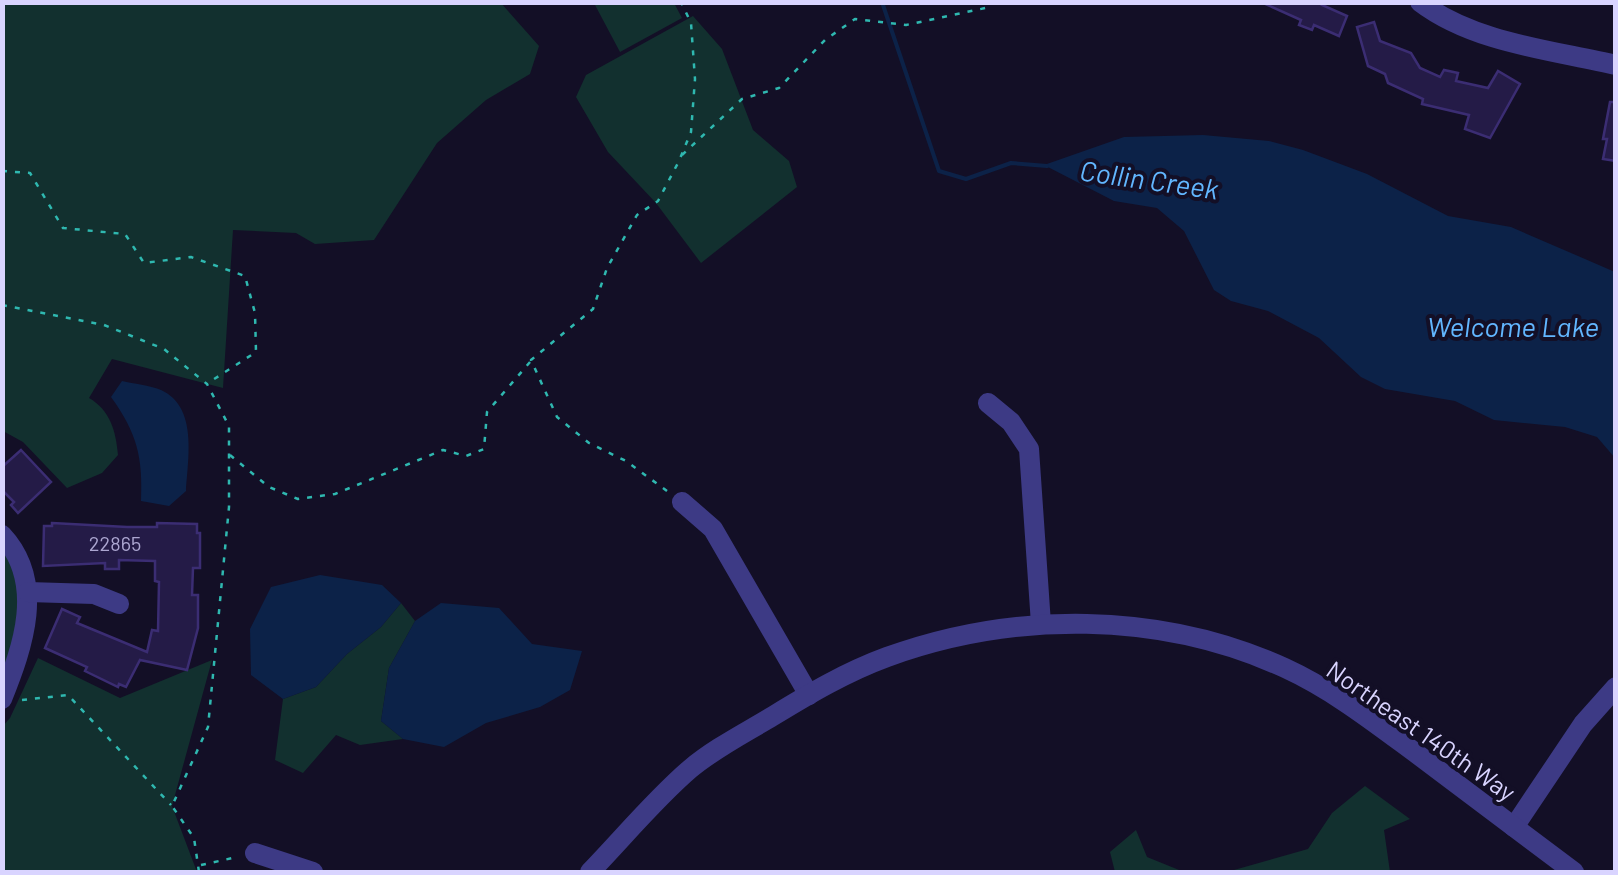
<svg xmlns="http://www.w3.org/2000/svg" width="1618" height="875" viewBox="0 0 1618 875" font-family="Barlow,sans-serif">
<rect width="100%" height="100%" fill="#130f26"/>
<!-- green -->
<g fill="#12302f">
<path d="M2,3H501L539,46L530,74L486,100L437,143L374,240L315,244L296,233L233,230L223,388L112,359L89,398C110,410 116,431 118,455L102,473L67,488L23,442L3,431Z"/>
<path d="M594,3H674L682,18L620,52Z"/>
<path d="M693,16L722,49L753,130L789,161L797,187L701,263L656,203L608,152L576,97L586,75Z"/>
<path d="M3,545C33,581 14,635 3,675Z"/>
<path d="M401,603L415,621L389,668L381,721L403,739L360,745L336,735L303,773L275,760L283,699L316,687L347,654L381,627Z"/>
<path d="M38,658L120,698L212,660L172,806L197,872H3V726L10,718Z"/>
<path d="M1365,786L1410,819L1384,830L1390,872H1227L1308,849L1332,813Z"/>
<path d="M1136,830L1147,857L1184,872H1115L1110,852Z"/>
</g>
<!-- water -->
<g fill="#0c2248">
<path d="M1203,135L1269,141L1303,150L1367,174L1448,216L1511,227L1615,272V458L1597,437L1565,427L1494,420L1455,401L1385,389L1361,377L1319,338L1268,311L1231,301L1214,290L1184,231L1157,208L1114,201L1044,165L1124,137Z"/>
<path d="M122,381C134,384 149,385 161,390C198,407 188,458 186,491L169,506L141,501C143,457 137,433 111,397Z"/>
<path d="M320,575L382,585L401,603L381,627L347,654L316,687L283,699L251,675L250,629L271,587Z"/>
<path d="M441,603L499,608L532,644L582,651L570,690L540,707L486,723L444,747L403,739L381,721L389,668L415,621Z"/>
</g>
<g fill="none" stroke-linecap="round" stroke-linejoin="round">
<!-- stream -->
<path stroke="#0c2248" stroke-width="4" d="M882,2L939,171L966,179L1011,163L1047,166"/>
</g>
<!-- building -->
<g fill="#241b47" stroke="#3b2d73" stroke-width="2.5">
<path d="M1261,2H1324L1322,5L1347,16L1339,36L1314,25L1312,30L1299,25L1301,20Z"/>
<path d="M1374,22L1380,41L1411,53L1420,68L1440,77L1444,70L1458,73L1456,81L1488,88L1498,71L1520,84L1490,138L1465,129L1469,115L1422,104L1423,99L1388,83L1385,74L1368,66L1357,27Z"/>
<path d="M1610,102H1616V161L1603,159L1607,139H1603Z"/>
<path d="M21,450L51,482L18,513L11,505L14,502L2,490V467Z"/>
<path d="M52,523L127,527H157V523L197,524V533H200V568H193L192,595H198V628L187,670L140,660L126,687L119,684L118,687L85,671L87,667L45,648L62,609L80,617L77,623L147,652L152,630L158,631L159,582L155,581V561L119,560V569H105V563L43,566L44,526H52Z"/>
</g>
<g fill="none" stroke-linecap="round" stroke-linejoin="round">
<!-- path -->
<g stroke="#2fb8b0" stroke-width="2.5" stroke-dasharray="5 8" stroke-linecap="butt">
<path d="M682,155L742,99L779,88L825,40L855,19L906,25L990,7L992,2"/>
<path d="M2,171L30,173L63,228L125,234L144,263L191,257L245,276L255,313L256,352L208,383"/>
<path d="M2,305L104,325L164,349L207,384L229,426V507L208,727L172,806L194,838L199,872"/>
<path d="M230,455L269,487L298,499L335,494L443,450L466,456L484,449L487,412L530,362"/>
<path d="M667,491L626,461L589,443L557,417L531,360L593,309L607,268L637,215L658,201L679,161L691,132L695,79L691,23L681,2"/>
<path d="M22,700L68,695L171,805"/>
<path d="M201,865L237,857"/>
</g>
<!-- minor -->
<g stroke="#3d3a85" stroke-width="20">
<path d="M1420,2C1474,43 1552,50 1616,65"/>
<path d="M988,403L1011,422L1029,449L1041,624"/>
<path d="M682,502L713,529L809,695"/>
<path d="M2,535C46,582 23,647 2,699"/>
<path d="M28,592L94,594L119,604"/>
<path d="M1514,827L1583,724L1616,687"/>
<path d="M255,853L313,872"/>
<path d="M590,872C623,838 654,800 690,769C715,748 745,733 773,716C809,694 846,672 887,657C1014,611 1160,611 1285,668C1333,690 1375,723 1417,754C1470,794 1522,833 1574,872"/>
</g>
</g>
<g text-anchor="middle" stroke-width="8" stroke-linejoin="round" paint-order="stroke">
<!-- number labels -->
<g font-size="20" fill="#aca6d1">
<text x="115" y="551">22865</text>
</g>
<!-- street labels -->
<g font-size="25" fill="#d9d4ff" stroke="#130f26">
<text transform="translate(1421 731) rotate(35)" y="9">Northeast 140th Way</text>
</g>
<!-- water labels -->
<g font-size="28" font-style="italic" fill="#62b6ff" stroke="#130f26">
<text transform="translate(1149 180) rotate(8)" y="10">Collin Creek</text>
<text x="1513" y="337">Welcome Lake</text>
</g>
</g>
<!-- border -->
<rect width="1618" height="875" fill="none" stroke="#d9d4ff" stroke-width="10"/>
</svg>
